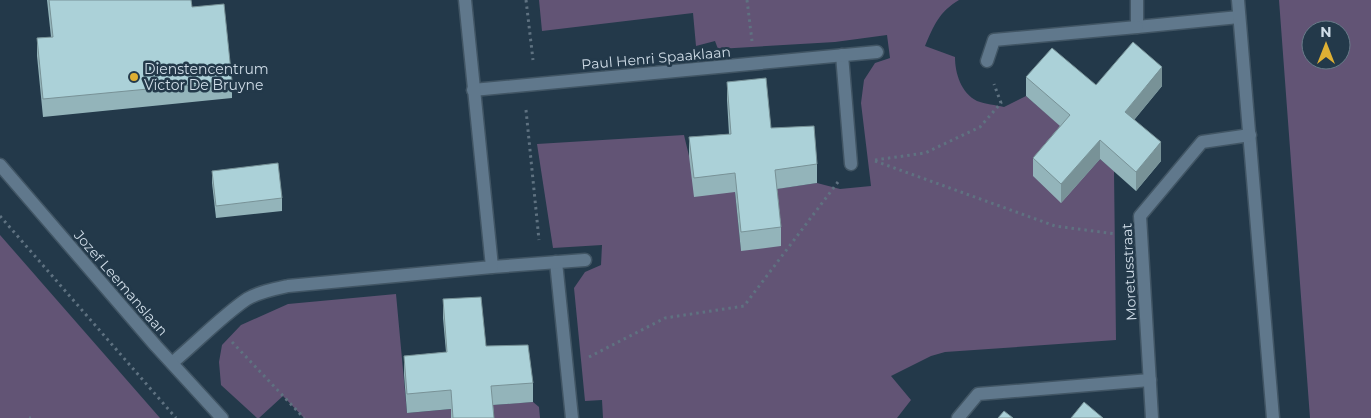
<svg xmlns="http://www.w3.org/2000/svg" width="1371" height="418" viewBox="0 0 1371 418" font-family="Montserrat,sans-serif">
<rect width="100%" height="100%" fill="#23394a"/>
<!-- green -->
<g fill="#625475" fill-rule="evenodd">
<path d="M539,0H959C939,12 934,25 925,46L955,57C955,73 961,93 977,101C985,104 996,105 1004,107L1026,96L1077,140L1061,202L1100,159L1114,171L1116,340L945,352L931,356L891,376L911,400L897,418H603L602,400L585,401L574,288L585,272L601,265L602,245L553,248L537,144L684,135L689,156L735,192L741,251L775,189L817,183L840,189L871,186L861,103L864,80L875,63L890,58L887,35L835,42L718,49L715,41L696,46L693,13L542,31Z"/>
<path d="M1279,0H1371V418H1310ZM1311,30H1341V60H1311Z"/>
<path d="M0,235L160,418H0Z"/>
<path d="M396,294L407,413L451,409V418H304L283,396L259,418H257L221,385L219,362L222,345L241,325L288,304Z"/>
<path d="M533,402L539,407L540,418H492L491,405Z"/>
</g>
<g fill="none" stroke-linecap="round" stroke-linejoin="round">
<!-- street casing -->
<g stroke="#415564" stroke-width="15">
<g id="street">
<path d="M1137,0V27L1239,17"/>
<path d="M1238,0L1273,418"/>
<path d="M842,55L851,164"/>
<path d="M987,61L994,40L1137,27"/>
<path d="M473,90L877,52"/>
<path d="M556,262L572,418"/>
<path d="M492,267L585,260"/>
<path d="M172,363C195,344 223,315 247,299C259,292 274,289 288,286L492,267L465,0"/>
<path d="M958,418L978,394L1150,380"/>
<path d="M1152,418L1140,216L1202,142L1250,135"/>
</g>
</g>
<!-- secondary casing -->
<g stroke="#415564" stroke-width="15">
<path id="secondary" d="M0,165L156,346L222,418"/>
</g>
<!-- path -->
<g stroke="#5f7281" stroke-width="3" stroke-dasharray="2.5 4" stroke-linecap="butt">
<path d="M526,0L533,60"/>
<path d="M747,0L752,41"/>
<path d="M526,110L539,240"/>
<path d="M875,160L925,153L980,127L1001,103L994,84"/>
<path d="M875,161L1055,226L1116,234"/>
<path d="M0,216L176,418"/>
<path d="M232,342L304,418"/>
<path d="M589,357L665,318L744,306L838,182"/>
<path d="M29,418H31"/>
</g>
<!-- street -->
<use href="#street" stroke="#60788c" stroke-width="12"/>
<!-- secondary -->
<use href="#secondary" stroke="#60788c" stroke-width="12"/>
</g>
<!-- wall -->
<g fill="#93b4ba">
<path d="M47,0H191L192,7L232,81V98L43,117L37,56V38L51,37Z"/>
<path d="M1026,77L1096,85L1162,86L1134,120L1161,161L1136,191L1100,159L1061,203L1033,176V158L1060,126L1026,96Z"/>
<path d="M727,82L771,128L817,164V183L777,189L781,227V246L741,251L735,192L694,197L689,156V137L729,134L727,100Z"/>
<path d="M212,171L282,198V211L216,218L212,183Z"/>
<path d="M443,299L486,346L533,383V402L493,405L494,418H451V409L407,413L404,375V356L446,352L443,318Z"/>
</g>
<!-- shaded-wall -->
<g fill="#789297">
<path d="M1162,67V86L1125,131V112Z"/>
<path d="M1100,140V159L1061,203V184Z"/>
<path d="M1161,142V161L1136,191V172Z"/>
</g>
<!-- building -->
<g fill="#abd1d8" stroke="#789297">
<path d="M49,0H191L192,7L224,4L232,81L43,99L37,38L53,37Z"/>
<path d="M1133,42L1162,67L1125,112L1161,142L1136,172L1100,140L1061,184L1033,158L1070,115L1026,77L1052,48L1096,85Z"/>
<path d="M766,78L771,128L814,126L817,164L775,170L781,227L741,232L735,173L694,178L689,137L731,134L727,82Z"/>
<path d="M278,163L282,198L216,206L212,171Z"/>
<path d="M481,297L486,346L528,345L533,383L491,386L494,418H453L451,390L407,394L404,356L447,352L443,299Z"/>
<path d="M1084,402L1103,418H1071Z"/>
<path d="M1004,411L1013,418H998Z"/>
</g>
<!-- markers -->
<circle fill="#dfb034" stroke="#23394a" stroke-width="2" cx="134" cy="77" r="5"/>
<g text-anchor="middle" stroke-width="5" stroke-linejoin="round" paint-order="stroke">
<!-- street labels -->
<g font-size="14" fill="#d0dde8" stroke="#23394a">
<text transform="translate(656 58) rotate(-5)" y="5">Paul Henri Spaaklaan</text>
<text transform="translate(1129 272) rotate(-93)" y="5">Moretusstraat</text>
<text transform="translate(121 283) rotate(49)" y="5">Jozef Leemanslaan</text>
</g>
<!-- poi labels -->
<g font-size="14" fill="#d0dde8" stroke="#23394a" text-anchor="start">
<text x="144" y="74">Dienstencentrum<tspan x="144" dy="16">Victor De Bruyne</tspan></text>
</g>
</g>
<!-- north arrow -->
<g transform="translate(1326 45)"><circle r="24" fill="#23394a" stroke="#687b89"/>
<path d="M0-4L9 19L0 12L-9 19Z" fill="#dfb034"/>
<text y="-8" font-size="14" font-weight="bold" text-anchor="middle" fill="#d0dde8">N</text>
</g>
</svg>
